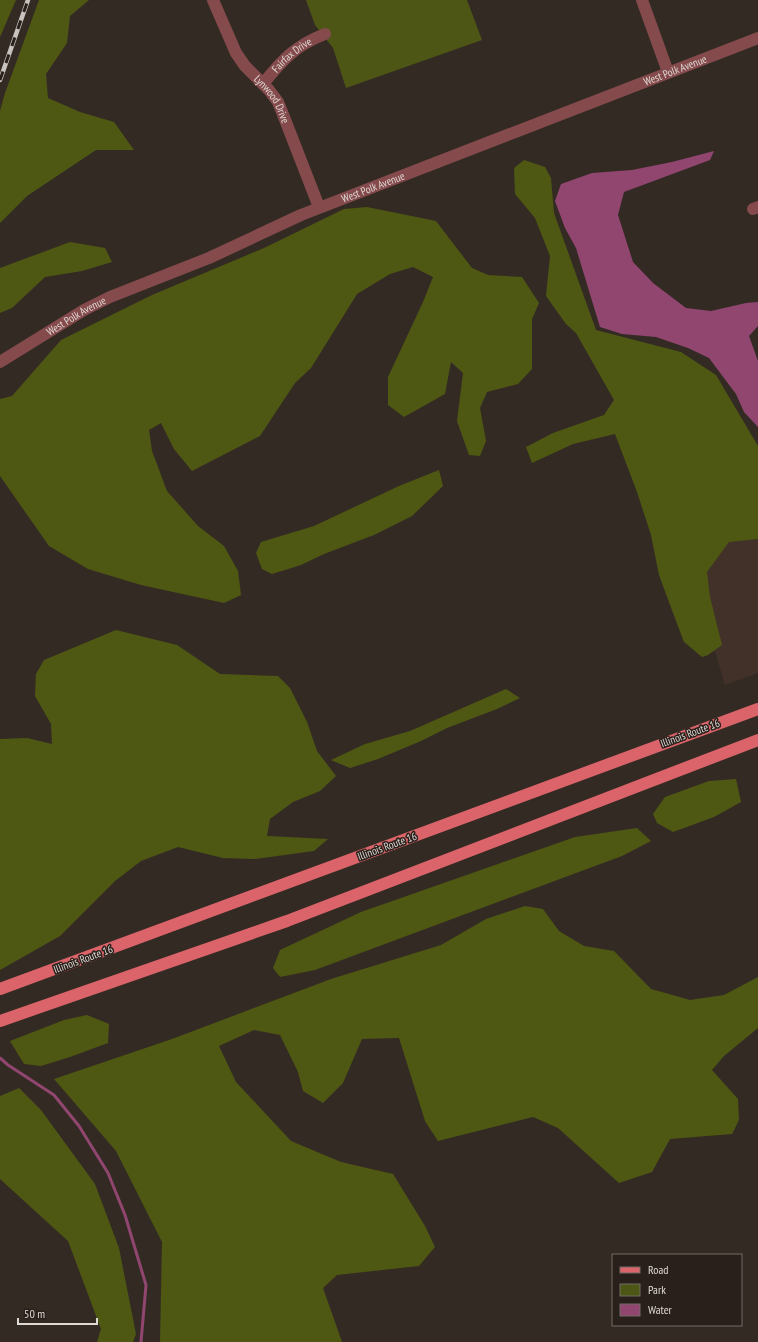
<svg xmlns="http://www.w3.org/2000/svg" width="758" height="1342" viewBox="0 0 758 1342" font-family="'PT Sans Narrow',sans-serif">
<rect width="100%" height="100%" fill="#342a24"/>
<!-- built -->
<path fill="#413129" d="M758,524V673L725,685L685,551Z"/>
<!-- green -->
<path fill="#4d5614" d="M306,0H467L482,40L346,88L333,48L315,25Z"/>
<!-- forest -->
<g fill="#4e5812">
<path d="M0,0H16L0,37Z"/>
<path d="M39,0H89L70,16L67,43L46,74L48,98L80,112L114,122L134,150H96L27,196L0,223V111L5,93Z"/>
<path d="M524,160L545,167L551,178L554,213L596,330L681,352L716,375L758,446V539L729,542L707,572L710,597L722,645L708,655L702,657L684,642L676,621L659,575L651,535L637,492L615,434L573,444L532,463L526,447L553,433L604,415L614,400L576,333L566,324L546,296L550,256L535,218L515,194L514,168Z"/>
<path d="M367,207L436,221L472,268L488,275L522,277L539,303L532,319V369L518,384L487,392L480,408L486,441L480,456L469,455L457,421L463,373L451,362L445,394L404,417L388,405V377L423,302L433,277L413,267L390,274L357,294L311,368L295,383L260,436L192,471L174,449L161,423L149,430L152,451L167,491L198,526L224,546L238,571L241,595L224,603L141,585L88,569L49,546L0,476V399L12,396L61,340L152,295L264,248L344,209Z"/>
<path d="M70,242L105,248L112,262L82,271L45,277L12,308L0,313V268Z"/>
<path d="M439,470L443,486L412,516L374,535L324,554L301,565L272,574L262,569L256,553L261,542L314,526L399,486Z"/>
<path d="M116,630L177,645L220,674L278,676L290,688L307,722L317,751L336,776L320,791L293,802L270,819L267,836L328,839L314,851L255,859L223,858L178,847L141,861L115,881L60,936L0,970V739L27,738L52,744L51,724L35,696L36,674L44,660Z"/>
<path d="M506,689L520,698L497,709L447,728L421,741L378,759L350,768L331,760L365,744L410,731Z"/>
<path d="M736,779L741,802L714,817L673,832L657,823L653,814L665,797L709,781Z"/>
<path d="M637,828L651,841L622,856L315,970L280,977L273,968L280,950L361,912L575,837Z"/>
<path d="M525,906L543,909L559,931L584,946L614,951L651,989L690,1000L724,995L758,977V1028L724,1056L712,1070L738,1099L739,1120L732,1134L670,1139L652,1172L619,1183L558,1128L533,1117L438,1141L425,1121L399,1038L362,1039L343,1083L323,1103L303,1091L298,1072L280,1035L254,1030L219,1046L236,1082L291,1141L341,1162L393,1174L425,1226L435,1247L419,1266L337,1275L323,1288L342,1342H160L162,1242L116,1151L54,1079L172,1039L331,979L441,945L486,919Z"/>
<path d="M87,1015L109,1024L108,1043L70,1057L41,1066L24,1064L10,1041L64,1020Z"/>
<path d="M19,1088L41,1110L95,1184L119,1248L136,1334L133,1342H97L101,1329L68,1241L0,1179V1096Z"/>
</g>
<!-- water -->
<path fill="#914670" d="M714,151L710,160L624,192L618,215L633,262L653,283L686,308L711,311L746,303L758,302V326L749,336L758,361V427L744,412L736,394L709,358L688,348L656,337L622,334L600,327L576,248L565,228L555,201L561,184L592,173L632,170L672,162Z"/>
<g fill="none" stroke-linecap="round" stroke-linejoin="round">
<!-- stream -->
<path stroke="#914670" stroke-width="3" d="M0,1058L8,1065L54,1095L79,1126L108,1173L125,1215L146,1285L141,1342"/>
<!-- minor -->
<g stroke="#854b4c" stroke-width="12">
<path id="s1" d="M213,0L236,53L245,66L269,90L278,102L284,117L319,207"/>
<path d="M642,0L668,72"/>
<path id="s2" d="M263,84C282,60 296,45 325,34"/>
<path d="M753,209L758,207"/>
<path id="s3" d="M0,362L84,310L110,297L209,258L301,215L758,38"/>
</g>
<!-- major -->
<g stroke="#da6469" stroke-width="12">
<path d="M0,989L758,709"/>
<path d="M0,1021L287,921L758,740"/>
</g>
<!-- rail casing -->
<g stroke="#c9c3bf" stroke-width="4.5">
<path id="rail" d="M0,80L28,0"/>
</g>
<!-- rail -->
<use href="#rail" stroke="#29201b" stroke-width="3" stroke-dasharray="9" stroke-linecap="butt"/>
</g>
<g text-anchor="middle" stroke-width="3" stroke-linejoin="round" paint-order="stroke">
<!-- street labels -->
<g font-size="11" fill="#dfd9d5" stroke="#29201b">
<text dy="4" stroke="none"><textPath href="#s2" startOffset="41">Fairfax Drive</textPath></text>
<text dy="4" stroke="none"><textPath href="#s3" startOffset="737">West Polk Avenue</textPath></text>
<text dy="4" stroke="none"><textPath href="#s1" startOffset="117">Lynwood Drive</textPath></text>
<text dy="4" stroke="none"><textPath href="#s3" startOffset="413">West Polk Avenue</textPath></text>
<text dy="4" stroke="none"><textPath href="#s3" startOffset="89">West Polk Avenue</textPath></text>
<text transform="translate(690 733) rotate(-20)" y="4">Illinois Route 16</text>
<text transform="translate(387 846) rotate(-20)" y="4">Illinois Route 16</text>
<text transform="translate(83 959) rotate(-20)" y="4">Illinois Route 16</text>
</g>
</g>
<!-- legend -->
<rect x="612" y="1254" width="130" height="72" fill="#29201b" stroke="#726a65"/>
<rect x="620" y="1267" width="20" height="6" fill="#da6469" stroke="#726a65"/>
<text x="648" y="1274" font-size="12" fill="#dfd9d5">Road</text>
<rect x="620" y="1284" width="20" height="12" fill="#4d5614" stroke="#726a65"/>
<text x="648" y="1294" font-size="12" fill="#dfd9d5">Park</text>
<rect x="620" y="1304" width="20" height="12" fill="#914670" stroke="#726a65"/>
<text x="648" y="1314" font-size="12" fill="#dfd9d5">Water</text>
<!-- scale -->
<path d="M18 1318v6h79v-6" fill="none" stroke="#dfd9d5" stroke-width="2"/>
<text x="24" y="1318" font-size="12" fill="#dfd9d5" stroke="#29201b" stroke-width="3" paint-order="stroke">50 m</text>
</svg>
